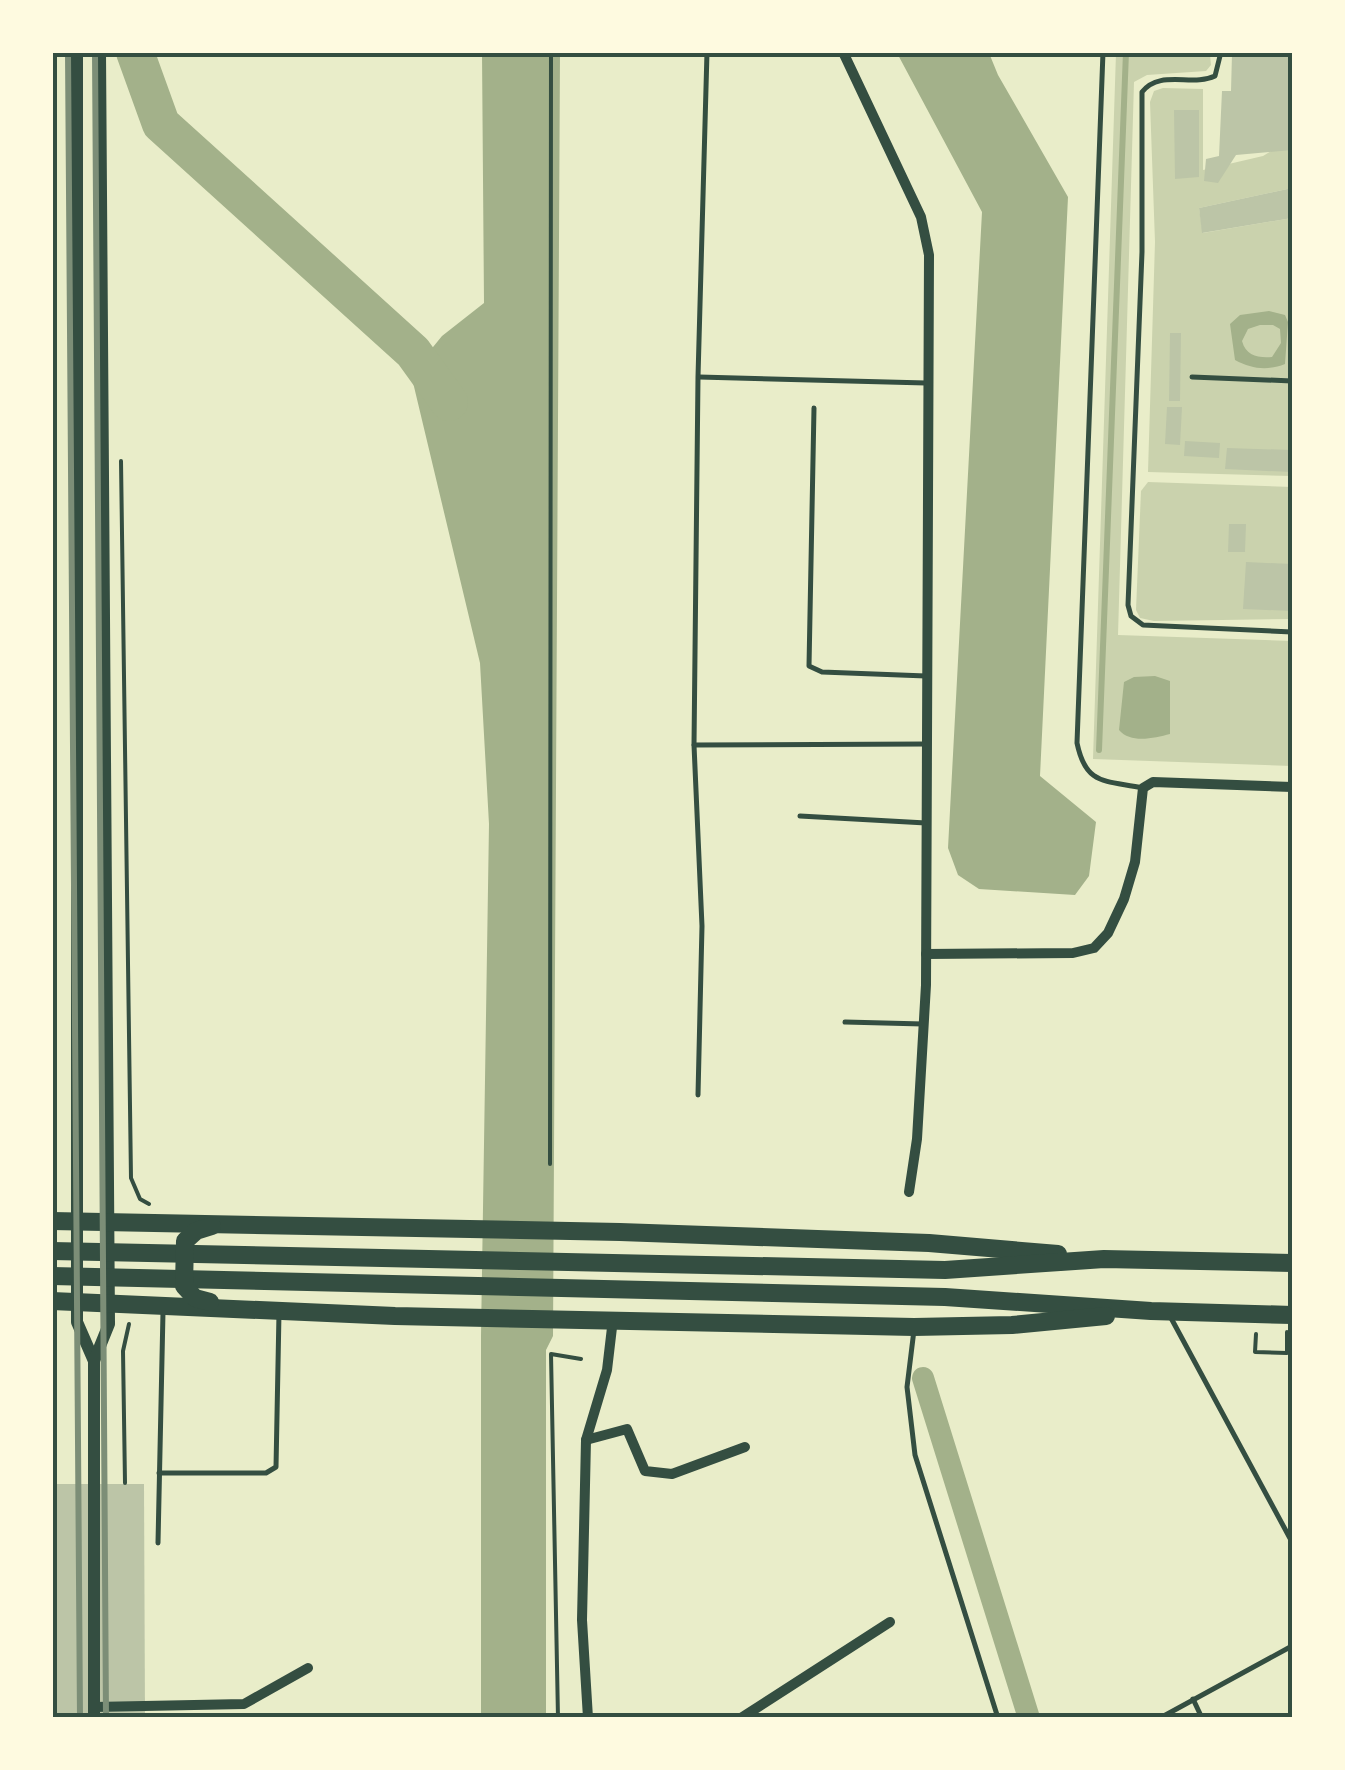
<svg xmlns="http://www.w3.org/2000/svg" width="1345" height="1770" viewBox="0 0 1345 1770" font-family="Poppins,sans-serif">
<rect width="100%" height="100%" fill="#e9edc9"/>
<!-- green -->
<g fill="#cad2ad">
<path d="M1116,53L1210,55L1211,65L1206,71L1147,75L1134,82L1118,635L1292,641V766L1093,759Z"/>
<path d="M1163,88L1203,89V170L1263,156L1292,138V188L1199,208L1203,233L1292,218V476L1148,472L1155,242L1150,102L1154,91Z"/>
<path d="M1148,482L1292,487V619L1154,621L1140,618L1136,610L1141,491Z"/>
</g>
<!-- water -->
<g fill="#a3b18a" fill-rule="evenodd">
<path d="M482,53H560L553,1336L546,1350V1717H481V1336L489,824L480,663L411,374L442,336L484,303Z"/>
<path d="M897,53H989L998,75L1068,197L1040,776L1096,822L1089,876L1075,895L979,889L958,875L948,848L982,212Z"/>
<path d="M1269,311L1285,315L1288,322L1285,364C1267,371 1252,369 1235,360L1230,324L1240,315ZM1260,325H1273L1280,329L1281,343L1272,357C1258,358 1246,356 1242,341L1248,329Z"/>
<path d="M1155,676L1170,681V734C1154,738 1131,744 1119,730L1124,682L1134,677Z"/>
</g>
<g fill="none" stroke-linecap="round" stroke-linejoin="round">
<!-- stream -->
<path stroke="#a3b18a" stroke-width="6" d="M1099,750L1126,52"/>
<!-- canal -->
<path stroke="#a3b18a" stroke-width="22" d="M923,1378L1029,1718"/>
<!-- river -->
<path stroke="#a3b18a" stroke-width="38" d="M135,52L161,124L413,352L449,402"/>
</g>
<!-- building -->
<g fill="#bcc5a7">
<path d="M1290,52L1292,59V150L1236,155L1218,183L1204,181L1206,159L1219,156L1222,91H1231L1232,54Z"/>
<path d="M1174,110H1199V177L1175,179Z"/>
<path d="M1292,188V218L1202,233L1199,208Z"/>
<path d="M1170,333H1181L1180,401H1169Z"/>
<path d="M1167,407H1182L1180,445L1165,444Z"/>
<path d="M1185,441L1220,443L1219,458L1184,456Z"/>
<path d="M1227,448L1292,450L1291,472L1225,469Z"/>
<path d="M1229,524H1246L1245,552H1228Z"/>
<path d="M1246,562L1292,564V611L1243,609Z"/>
<path d="M52,1484H144L145,1718H52Z"/>
</g>
<g fill="none" stroke-linecap="round" stroke-linejoin="round">
<!-- path -->
<g stroke="#344e41" stroke-width="4">
<path d="M121,461L131,1178L140,1199L149,1204"/>
<path d="M550,1164L551,52"/>
<path d="M1256,1334L1255,1352L1287,1353V1332"/>
<path d="M52,1458L53,1484"/>
<path d="M125,1483L123,1351L129,1324"/>
<path d="M558,1718L551,1354L581,1359"/>
</g>
<!-- service -->
<g stroke="#344e41" stroke-width="5">
<path d="M707,52L698,377L694,745L926,744"/>
<path d="M1103,52L1077,743C1086,786 1105,780 1143,788"/>
<path d="M1221,52L1215,76C1192,87 1160,69 1142,92V252L1128,605L1131,616L1143,625L1292,632"/>
<path d="M699,377L926,383"/>
<path d="M1192,377L1292,381"/>
<path d="M814,408L809,666L822,672L926,676"/>
<path d="M694,745L702,926L698,1095"/>
<path d="M800,816L926,823"/>
<path d="M845,1022L923,1024"/>
<path d="M1171,1318L1292,1542"/>
<path d="M914,1330L907,1387L915,1455L998,1718"/>
<path d="M159,1473H266L276,1467L279,1313"/>
<path d="M158,1543L163,1312"/>
<path d="M1193,1699L1202,1718"/>
<path d="M1160,1718L1292,1646"/>
</g>
<!-- minor -->
<g stroke="#344e41" stroke-width="10">
<path d="M843,52L921,217L929,255L926,985L917,1139L909,1192"/>
<path d="M926,954L1073,953L1094,948L1108,933L1124,899L1135,862L1143,788L1153,782L1292,787"/>
<path d="M586,1440L627,1429L645,1471L672,1474L745,1447"/>
<path d="M94,1707L244,1704L308,1668"/>
<path d="M588,1718L582,1620L586,1440L607,1370L613,1319"/>
<path d="M741,1718L890,1622"/>
</g>
<!-- tertiary -->
<g stroke="#344e41" stroke-width="12">
<path d="M77,52V1322L94,1361"/>
<path d="M94,1718V1361L109,1324L100,52"/>
</g>
<!-- primary -->
<g stroke="#344e41" stroke-width="18">
<path d="M52,1221L620,1232L929,1243L1058,1254"/>
<path d="M52,1251L945,1270L1104,1259L1292,1263"/>
<path d="M52,1276L945,1297L1151,1311L1292,1315"/>
<path d="M52,1301L395,1316L914,1327L1012,1325L1106,1316"/>
<path d="M210,1302L195,1298L184,1286L185,1241L196,1231L212,1226"/>
</g>
<!-- rail -->
<g stroke="#7c8e77" stroke-width="6">
<path d="M68,52L80,1718"/>
<path d="M95,52L106,1718"/>
</g>
</g>
<!-- border -->
<rect width="1345" height="1770" fill="none" stroke="#fefae0" stroke-width="110"/>
<rect x="55" y="55" width="1235" height="1660" fill="none" stroke="#344e41" stroke-width="4"/>
</svg>
